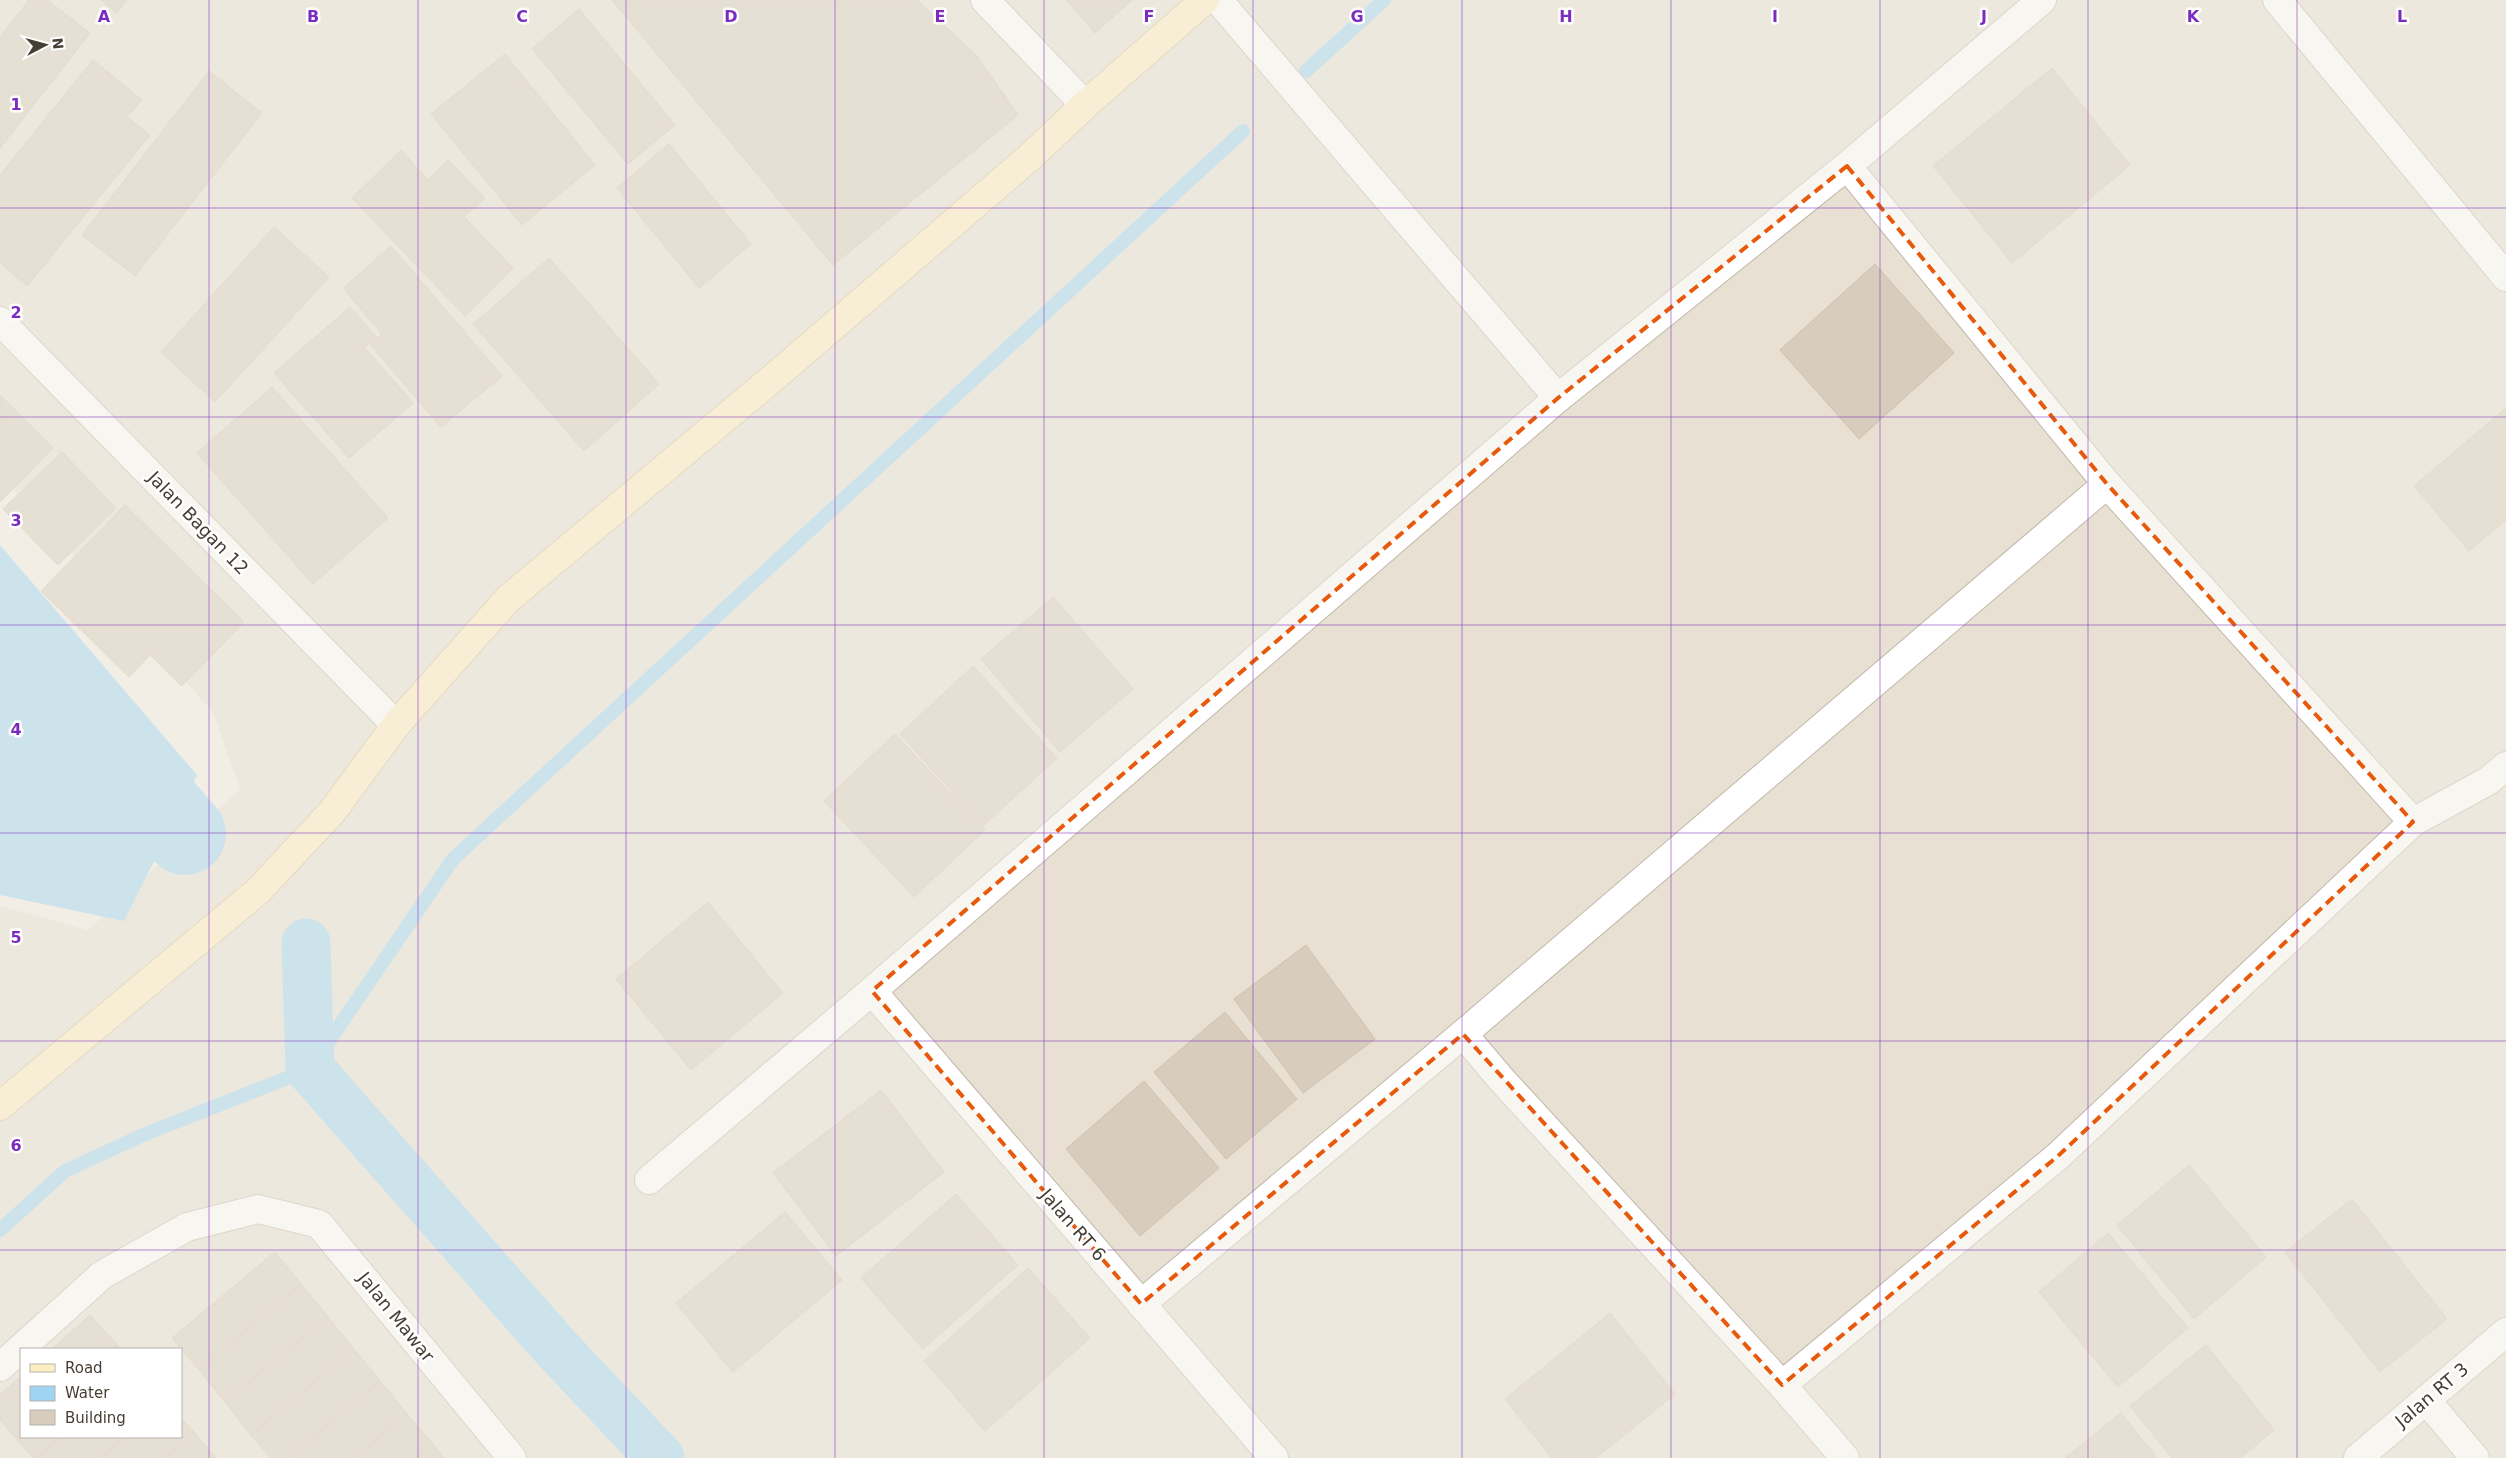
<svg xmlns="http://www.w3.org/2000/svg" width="2506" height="1458" viewBox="0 0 2506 1458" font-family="'DejaVu Sans',sans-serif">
<rect width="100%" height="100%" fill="#f3eee5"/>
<!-- residential -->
<path fill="#e7e0d3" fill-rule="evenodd" d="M0,0H2506V1458H0V906L88,930L240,789L213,712L0,474ZM21,1349H181V1437H21Z"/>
<!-- water -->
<path fill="#9fd4f2" d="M0,545L197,775L124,921L0,895Z"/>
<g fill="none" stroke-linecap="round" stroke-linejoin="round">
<!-- stream -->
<g stroke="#9fd4f2" stroke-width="14">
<path d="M1306,71L1384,0"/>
<path d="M0,1230L65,1171L143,1135L310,1069L453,859L1243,131"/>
</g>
<!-- canal -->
<path stroke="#9fd4f2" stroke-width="49" d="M306,943L310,1069L557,1349L660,1458"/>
<!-- river -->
<path stroke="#9fd4f2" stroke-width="82" d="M0,622L185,834"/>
</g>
<!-- building -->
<g fill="#d8ccbd" stroke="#d0c1ad">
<path d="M29,0H47L90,33L0,148V37Z"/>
<path d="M101,0H127L117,13Z"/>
<path d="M612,0H917L977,56L1018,115L833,265Z"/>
<path d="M1066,0H1132L1095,33Z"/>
<path d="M579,9L675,125L628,164L532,49Z"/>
<path d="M505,54L595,165L522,225L431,114Z"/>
<path d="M93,60L142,100L127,117L150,135L27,286L0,263V175Z"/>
<path d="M2052,68L2130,165L2012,263L1933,166Z"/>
<path d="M209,71L262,113L135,276L82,235Z"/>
<path d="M669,144L751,244L699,288L617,188Z"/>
<path d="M401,150L428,180L448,160L485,198L464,217L513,268L465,316L352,198Z"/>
<path d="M274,227L329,277L215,402L161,352Z"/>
<path d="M391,246L502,376L441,427L370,344L382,334L343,288Z"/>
<path d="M549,258L659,384L584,451L473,324Z"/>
<path d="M1875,264L1954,353L1859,439L1780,350Z"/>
<path d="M350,307L376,337L364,347L413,403L349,458L274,373Z"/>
<path d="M272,387L388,518L313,584L197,453Z"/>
<path d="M0,395L53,448L0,502Z"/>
<path d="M2506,408V520L2469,551L2414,486Z"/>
<path d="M62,452L116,508L58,565L3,509Z"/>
<path d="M125,505L244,622L182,686L150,655L129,677L41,591Z"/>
<path d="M1053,597L1133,689L1060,752L981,659Z"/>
<path d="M973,666L1057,758L983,826L900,734Z"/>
<path d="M895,734L985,830L914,897L824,801Z"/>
<path d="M708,902L783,993L691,1070L616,979Z"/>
<path d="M1306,945L1375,1039L1303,1093L1234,999Z"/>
<path d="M1225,1012L1297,1099L1226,1159L1154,1072Z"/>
<path d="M1144,1081L1219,1168L1140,1236L1066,1149Z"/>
<path d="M881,1090L944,1172L836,1256L773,1173Z"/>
<path d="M2189,1165L2266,1257L2194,1319L2117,1225Z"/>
<path d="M956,1194L1018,1265L923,1349L861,1278Z"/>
<path d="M2352,1199L2447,1319L2380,1372L2285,1252Z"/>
<path d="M785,1212L842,1280L733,1372L676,1303Z"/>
<path d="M2108,1233L2188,1328L2118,1387L2039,1292Z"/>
<path d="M275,1252L301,1284L199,1370L172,1338Z"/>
<path d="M1028,1268L1090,1338L985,1431L924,1361Z"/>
<path d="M301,1284L328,1317L225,1402L199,1370Z"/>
<path d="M1610,1313L1675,1394L1596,1458H1552L1505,1399Z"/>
<path d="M90,1315L121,1349H52Z"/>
<path d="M328,1317L354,1349L251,1435L225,1402Z"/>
<path d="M2206,1345L2274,1430L2240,1458H2172L2130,1406Z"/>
<path d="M354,1349L380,1381L288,1458H271L251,1435Z"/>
<path d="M21,1376V1437H61L37,1458H33L0,1420V1395Z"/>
<path d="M380,1381L407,1414L354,1458H288Z"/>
<path d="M2121,1413L2157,1458H2065Z"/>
<path d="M407,1414L434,1445L419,1458H354Z"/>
<path d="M181,1418L195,1433L166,1458H101L125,1437H181Z"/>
<path d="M195,1433L216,1458H166Z"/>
<path d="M61,1437H125L101,1458H37Z"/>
<path d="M434,1445L444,1458H419Z"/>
</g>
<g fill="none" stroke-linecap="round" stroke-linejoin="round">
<!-- street casing -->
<g stroke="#c2b8aa" stroke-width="30">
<g id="street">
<path d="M985,0L1085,105"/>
<path d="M1218,0L1558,398"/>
<path d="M2277,0L2506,277"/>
<path d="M1847,166L2107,484L2413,822L2488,781L2506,766"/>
<path d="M0,321L396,725"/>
<path d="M872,991L1274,1458"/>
<path d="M649,1180L872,991L1558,398L1847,166L2042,0"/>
<path d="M1141,1304L1463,1034"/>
<path d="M0,1367L102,1275L187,1227L258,1209L319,1224L512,1458"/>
<path d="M1782,1385L1501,1079L1463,1034L2107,484"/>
<path d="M2426,1400L2475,1458"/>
<path d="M1845,1458L1782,1385L2058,1156L2413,822"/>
<path d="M2358,1458L2506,1332"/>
</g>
</g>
<!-- secondary casing -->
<g stroke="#d5c094" stroke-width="30">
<path id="secondary" d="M0,1106L258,891L332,812L396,725L508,599L773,378L1030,157L1085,105L1205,0"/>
</g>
<!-- street -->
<use href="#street" stroke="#fff" stroke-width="28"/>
<!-- secondary -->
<use href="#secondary" stroke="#ffedc3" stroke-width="28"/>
</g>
<!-- marked area -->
<path d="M0 0H2506V1458H0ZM1847,166L2107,484L2413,822L2058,1156L1782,1385L1463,1034L1141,1304L872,991L1558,398Z" fill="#f3eee5" fill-opacity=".55" fill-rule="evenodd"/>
<path fill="none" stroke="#e8590c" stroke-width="4" stroke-dasharray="10 6" stroke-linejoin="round" d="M1847,166L2107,484L2413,822L2058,1156L1782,1385L1463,1034L1141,1304L872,991L1558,398Z"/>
<!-- grid -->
<path fill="none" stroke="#7b2cbf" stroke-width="1" stroke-opacity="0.55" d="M209,0V1458M418,0V1458M626,0V1458M835,0V1458M1044,0V1458M1253,0V1458M1462,0V1458M1671,0V1458M1880,0V1458M2088,0V1458M2297,0V1458M0,208H2506M0,417H2506M0,625H2506M0,833H2506M0,1041H2506M0,1250H2506"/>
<g text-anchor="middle" stroke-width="5" stroke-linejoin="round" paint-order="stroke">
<!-- street labels -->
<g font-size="18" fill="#463e34" stroke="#fff">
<text transform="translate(198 523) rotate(46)" y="6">Jalan Bagan 12</text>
<text transform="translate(1073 1225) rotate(49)" y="6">Jalan RT 6</text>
<text transform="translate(396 1317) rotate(51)" y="6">Jalan Mawar</text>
<text transform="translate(2432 1395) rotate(-40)" y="6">Jalan RT 3</text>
</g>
</g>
<g font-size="16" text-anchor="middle" font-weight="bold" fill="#7b2cbf" stroke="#fff" stroke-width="5" stroke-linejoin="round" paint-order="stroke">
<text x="104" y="22">A</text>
<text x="313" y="22">B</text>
<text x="522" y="22">C</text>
<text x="731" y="22">D</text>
<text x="940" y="22">E</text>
<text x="1149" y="22">F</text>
<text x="1357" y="22">G</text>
<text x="1566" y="22">H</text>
<text x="1775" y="22">I</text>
<text x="1984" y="22">J</text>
<text x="2193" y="22">K</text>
<text x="2402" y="22">L</text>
<text x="16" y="110">1</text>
<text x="16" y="318">2</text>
<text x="16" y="526">3</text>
<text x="16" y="735">4</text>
<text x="16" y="943">5</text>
<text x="16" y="1151">6</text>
</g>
<!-- legend -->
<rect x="20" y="1348" width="162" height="90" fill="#ffffff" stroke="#b5b2ae"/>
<rect x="30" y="1364" width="25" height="8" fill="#ffedc3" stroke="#b5b2ae"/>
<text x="65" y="1373" font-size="15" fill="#463e34">Road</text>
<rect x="30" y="1386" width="25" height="15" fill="#9fd4f2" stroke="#b5b2ae"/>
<text x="65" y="1398" font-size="15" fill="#463e34">Water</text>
<rect x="30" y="1410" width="25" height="15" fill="#d8ccbd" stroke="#b5b2ae"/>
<text x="65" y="1423" font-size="15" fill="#463e34">Building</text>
<!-- north arrow -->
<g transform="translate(45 45) rotate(84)" stroke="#ffffff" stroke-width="4" paint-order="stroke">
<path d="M0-4L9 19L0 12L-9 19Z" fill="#463e34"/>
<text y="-8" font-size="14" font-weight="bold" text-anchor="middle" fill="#463e34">N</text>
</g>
</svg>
